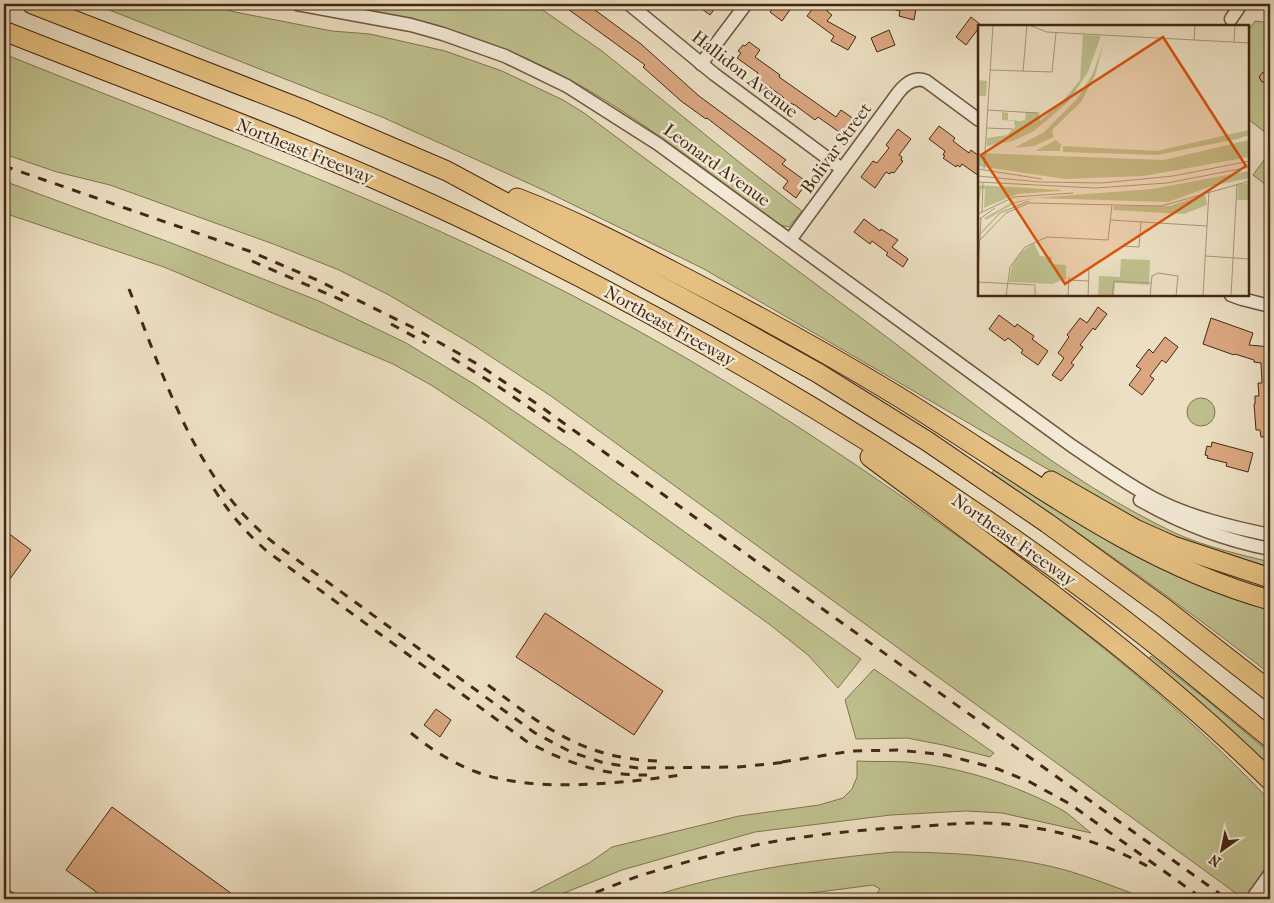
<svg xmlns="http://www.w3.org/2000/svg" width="1274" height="903" viewBox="0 0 1274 903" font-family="'IM FELL French Canon',serif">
<rect width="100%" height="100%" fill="#ecdfc2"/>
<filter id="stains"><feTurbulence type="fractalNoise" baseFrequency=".004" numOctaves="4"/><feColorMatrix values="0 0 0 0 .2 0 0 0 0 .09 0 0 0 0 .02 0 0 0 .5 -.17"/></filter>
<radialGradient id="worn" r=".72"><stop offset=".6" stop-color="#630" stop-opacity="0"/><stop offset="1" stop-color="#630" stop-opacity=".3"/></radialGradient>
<!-- green -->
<g fill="#bfc08e" stroke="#827450">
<path d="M94,4H207L235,12L332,31L370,34L445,51L502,71L563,100L584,113C677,183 771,250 864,320C965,395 1061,479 1175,533C1206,547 1238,554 1270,562V567L1214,551L1155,528L1092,495L704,269L539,188L382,117Z"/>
<path d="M335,4H534L602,51L739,162L802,211L789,227L780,225C709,173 639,116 561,75C490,38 413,19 335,4Z"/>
<path d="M1255,21L1270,23V136L1248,119V31Z"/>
<path d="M4,54C183,126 367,192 540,279C700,359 850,456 994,563C1091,636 1187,712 1270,801V899H1244L551,396L470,343L389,295L339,270L276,245L110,185L57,172L4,154Z"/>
<path d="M1270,152V188L1253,175Z"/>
<path d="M4,181L174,244L319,301L406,343L474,384L571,450L861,659L838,688L808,655L769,624L486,421L431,385L393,364L164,267L4,213Z"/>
<circle cx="1201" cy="412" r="14"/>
<path d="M995,468L1131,553L1178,576L1221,594L1270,611V674C1180,603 1086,538 992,473Z"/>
<path d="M1151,656L1203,697L1270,753V768L1203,705L1148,660Z"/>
<path d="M874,669L994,753L990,757L943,745L907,738L856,739L845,700Z"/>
<path d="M857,761C874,762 891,761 907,762C961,767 1017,785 1064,811C1073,817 1082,826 1091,833L1002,813L966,811L891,815L755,832L622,870L549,899H519L589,863L612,847L739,816L819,805L843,798L852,789L857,777Z"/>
<path d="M894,852C949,852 1019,856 1072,872C1098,880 1123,890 1148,899H873L880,889L873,885L765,899H644C724,872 809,860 894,852Z"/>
</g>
<!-- building -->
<g fill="#daa780" stroke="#442811">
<path d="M561,4H591L596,8L595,10L641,44L699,96L786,160L782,164L807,182L796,198L783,188L788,181L707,118L706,119L681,101L643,67L645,65Z"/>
<path d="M695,4H718L710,15Z"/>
<path d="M776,4H794L782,21L770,12Z"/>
<path d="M816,4H823L829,8L827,11L832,15L827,21L856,37L848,50L831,41L834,36L807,16Z"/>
<path d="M885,4H917L914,20L899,16L900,11L884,7Z"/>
<path d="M971,17L981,25L966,45L956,37Z"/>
<path d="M889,30L895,45L877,52L871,38Z"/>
<path d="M749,42L760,50L755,57L780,75L779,77L836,117L841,110L854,119L842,134L818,117L815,120L795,105L790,103L789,105L782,100L784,98L779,94L756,77L758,73L737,58L741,53L738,51L743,45L745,46Z"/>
<path d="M1263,72L1269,73L1270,83L1262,82L1259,77Z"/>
<path d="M939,126L955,138L953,141L969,153L971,150L979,156V176L962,164L960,167L957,165L956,167L943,158L945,156L943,155L945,151L929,139Z"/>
<path d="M898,129L911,139L899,155L902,157L901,160L903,161L894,173L891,172L890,174L886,172L875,188L861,177L873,161L877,163L889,148L886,145Z"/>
<path d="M864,219L880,231L881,229L898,240L892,247L908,259L903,267L886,255L888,253L872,241L870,244L854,232Z"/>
<path d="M1098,307L1107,314L1095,330L1093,328L1080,345L1083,347L1071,363L1074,365L1061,381L1052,375L1064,358L1058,353L1069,337L1067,335L1080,318L1087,323Z"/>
<path d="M999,315L1015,327L1017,324L1034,336L1032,339L1048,351L1038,365L1021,353L1023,350L1008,338L1005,341L989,329Z"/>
<path d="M1211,318L1253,333L1249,345L1270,347V437H1261L1260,430H1256L1254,404H1255V396H1259L1258,383H1262L1261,363L1254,362V360L1235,354L1234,355L1203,344Z"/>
<path d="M1165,337L1178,347L1166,363L1162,360L1150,376L1154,379L1142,395L1129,385L1141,369L1136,366L1149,349L1153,353Z"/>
<path d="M1212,442L1253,453L1248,472L1226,466L1227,463L1207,458L1208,456L1205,455L1207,446L1211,447Z"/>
<path d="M4,530L31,550L4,587Z"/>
<path d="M545,613L663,691L634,735L516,657Z"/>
<path d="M436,709L451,720L440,737L424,725Z"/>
<path d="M112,807L199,870L239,899H106L66,870Z"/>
</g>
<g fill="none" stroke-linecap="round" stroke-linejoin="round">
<!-- minor casing -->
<g stroke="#6e563d" stroke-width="15">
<g id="minor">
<path d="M297,4L411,25L443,34L505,56L567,86L658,144L1072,446C1099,464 1125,483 1153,498C1189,517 1231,527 1270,535"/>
<path d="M629,4L714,74L842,169"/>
<path d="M1231,19L1241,4"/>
<path d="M701,64L746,4"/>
<path d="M790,240L898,93C905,84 914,76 926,81L979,120"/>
<path d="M1231,295L1242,299L1270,306"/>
<path d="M1140,500C1182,524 1224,540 1270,549"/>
<path d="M4,895L10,899"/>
<path d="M1252,899L1270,874"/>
</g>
</g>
<!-- highway casing -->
<g stroke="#442811" stroke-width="21">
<g id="highway">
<path d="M32,4L302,109L447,171L714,315L818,373L927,441L1047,523L1164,608L1270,691"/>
<path d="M4,31C163,94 324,152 478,226C687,327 888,445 1075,583C1142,632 1206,685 1270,738"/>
<path d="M517,198C572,219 624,246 676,273C750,311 823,351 894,394C1017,469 1130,561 1270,600"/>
<path d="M870,457C1007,560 1148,660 1270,780"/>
<path d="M1051,481L1135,529L1173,546L1270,578"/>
</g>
</g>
<!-- minor -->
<use href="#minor" stroke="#f3ead7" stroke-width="12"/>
<!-- highway -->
<use href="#highway" stroke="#e6c081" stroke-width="19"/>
<!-- rail -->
<g stroke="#442811" stroke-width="3" stroke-dasharray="9 9" stroke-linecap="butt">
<path d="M4,166L249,251L317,280L412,327L479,365L537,404L1227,899"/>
<path d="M252,261L346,302"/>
<path d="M129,289C165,379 195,480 274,543L535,733L571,752L604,763L638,768L738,767L788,762"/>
<path d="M391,324L426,343"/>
<path d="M452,358L499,387L565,432"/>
<path d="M214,489C229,513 247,534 268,552L526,741C564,762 603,776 647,775"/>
<path d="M488,685C546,728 583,759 660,761"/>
<path d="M411,733C429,748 448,760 469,769C529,795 619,783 682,775"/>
<path d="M782,762L852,751L898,750L946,755L998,769L1030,782L1070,804L1203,899"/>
<path d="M579,899C600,891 621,882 642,875C695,859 749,844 804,837C839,832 874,829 909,827C931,826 954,823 977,823C1035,823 1096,838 1147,866"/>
</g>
</g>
<g text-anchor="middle" stroke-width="5" stroke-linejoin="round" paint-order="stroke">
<!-- street labels -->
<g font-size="18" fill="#442811" stroke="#f3ead7">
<text transform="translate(745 74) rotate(38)" y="6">Hallidon Avenue</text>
<text transform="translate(836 148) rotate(-54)" y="6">Bolivar Street</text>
<text transform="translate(305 151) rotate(22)" y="6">Northeast Freeway</text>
<text transform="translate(717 165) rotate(36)" y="6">Leonard Avenue</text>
<text transform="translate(670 326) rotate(29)" y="6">Northeast Freeway</text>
<text transform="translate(1014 540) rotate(35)" y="6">Northeast Freeway</text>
</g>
</g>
<!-- overview -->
<g transform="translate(978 25)">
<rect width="271" height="271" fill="#ecdfc2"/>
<path d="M105,10L123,11L110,47L90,77L56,106L35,116L9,121V113L29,110L37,102L36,96L24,95V87L30,88V95L42,96L47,95L48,87H61L62,96L85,76L102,55ZM126,17L117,51L103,77L74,105L76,112L56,121L36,123L66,107L99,74L115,48ZM0,55L9,56L8,71H0ZM271,105V110L259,114L179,130L85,127V121L179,126ZM78,115L83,119L82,126H57ZM271,115V132L166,151L87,154L0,141V128L186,135ZM271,146V153L234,161L190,177L57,173L35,179L8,195L6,193L33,178L55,173L174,164ZM271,158V175H259L260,160ZM0,160L83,165V166L39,169L6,183L7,164H3L0,187ZM227,169L229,180L206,189L135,185L136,181H192ZM56,218L62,231L74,232L73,239L88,240V254L74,259L31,257L34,240L43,227ZM143,234L172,235L171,260L137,258L136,271H120L121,251L142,252Z" fill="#bfc08e"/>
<path fill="none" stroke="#a9967b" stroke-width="1" d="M51,0L69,7L272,18M216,15L217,0M256,17L257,0M12,45L74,47L78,8M45,47L49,0M9,85L59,88M8,103L35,104M0,144L64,154M6,144L15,0M0,151L62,157L124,158L195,151L272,136M0,157L117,163L189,158L272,142M4,187L5,158M0,189L36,172L95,168M0,195L17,183M133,195L229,201M2,209L22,188L51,176M0,217L28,188L51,178L183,181L272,156M145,221L161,222L163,197M227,231L272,234M0,249L3,193M91,255L110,256M0,257L57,260V271M28,271L32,242L47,222L69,212L130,215L134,180M90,271L91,252M110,271L111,244M134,271L136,256L173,258M172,271L174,251L180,248L200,251L198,271M225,271L231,166M253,271L259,159"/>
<path fill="#d8540c" fill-opacity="0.15" stroke="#d8540c" stroke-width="2.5" d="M185,12L268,141L87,259L3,130Z"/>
<rect width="271" height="271" fill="none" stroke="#442811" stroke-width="2.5"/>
</g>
<!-- margin -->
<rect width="1274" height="903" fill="none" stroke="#ecdfc2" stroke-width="20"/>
<rect x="5" y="5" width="1264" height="893" fill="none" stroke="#442811" stroke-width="2.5"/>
<rect x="10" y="10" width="1254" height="883" fill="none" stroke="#442811"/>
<!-- north arrow -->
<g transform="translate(1222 850) rotate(213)" stroke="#f3ead7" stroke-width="4" paint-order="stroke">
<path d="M0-4L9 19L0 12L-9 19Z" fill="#442811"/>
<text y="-8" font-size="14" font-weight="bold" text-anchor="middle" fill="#442811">N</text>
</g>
<rect width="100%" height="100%" filter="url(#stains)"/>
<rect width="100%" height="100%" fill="url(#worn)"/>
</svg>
